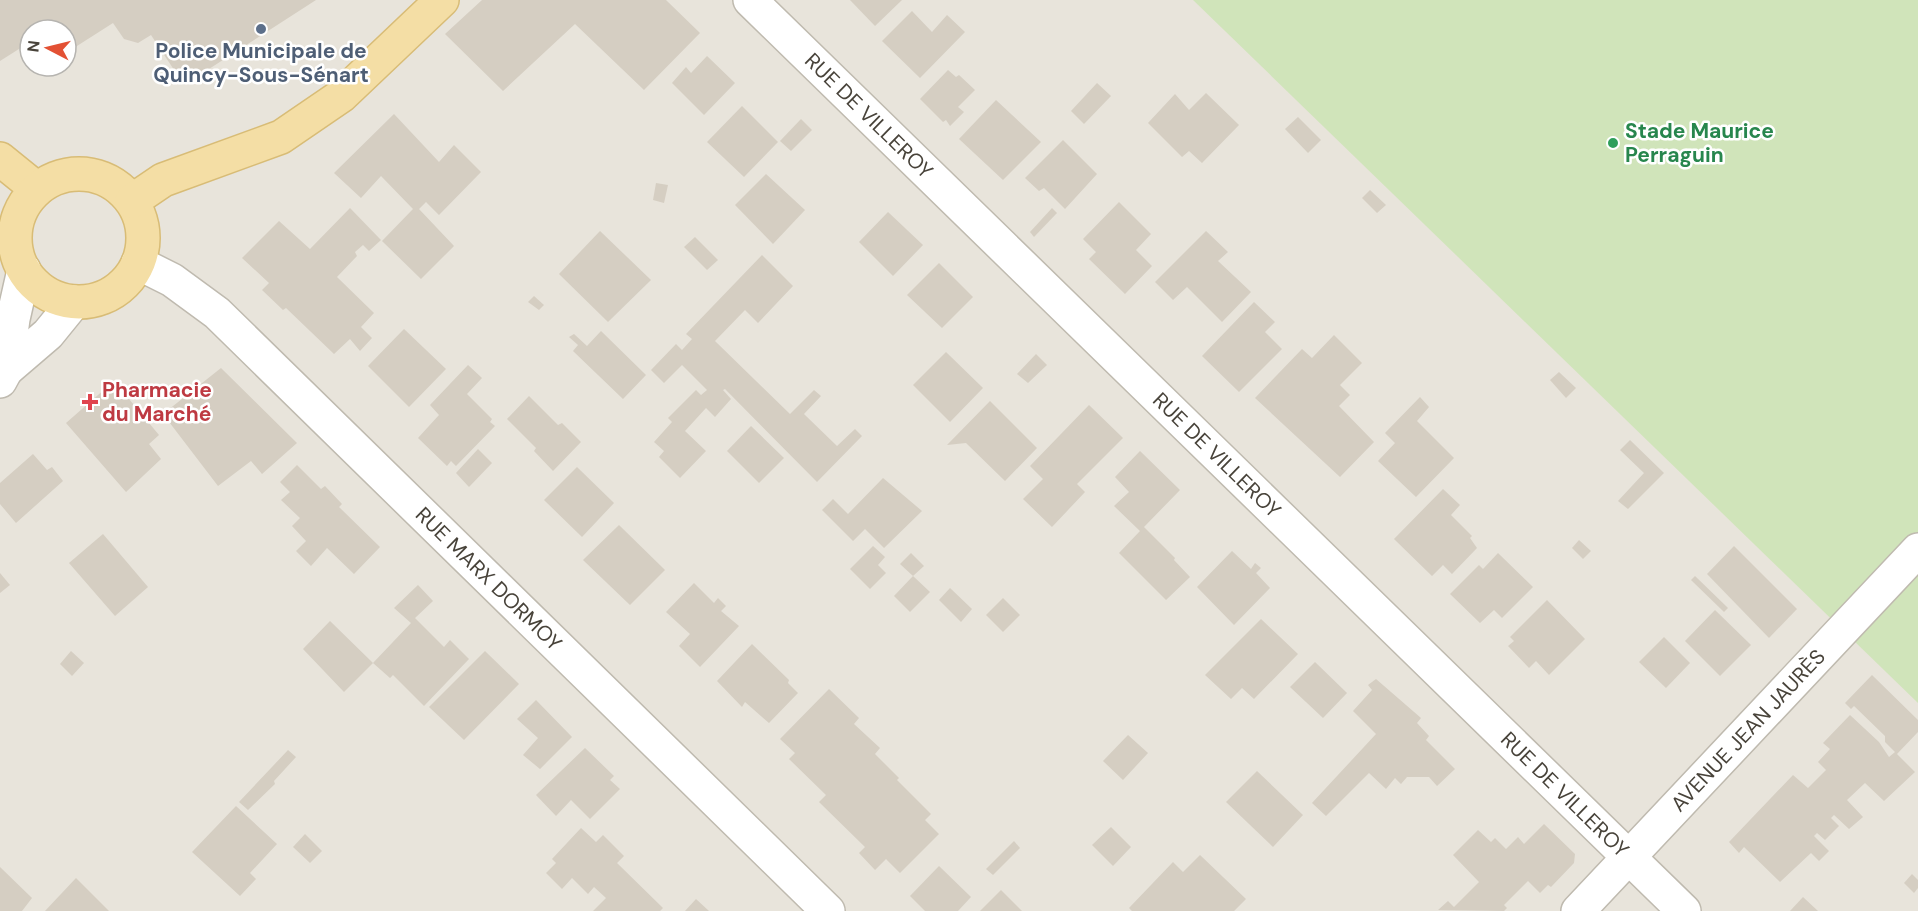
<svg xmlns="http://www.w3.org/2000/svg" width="1918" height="911" viewBox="0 0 1918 911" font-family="'DM Sans',sans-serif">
<rect width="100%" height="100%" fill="#f4f2ec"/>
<!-- residential -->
<path fill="#e8e4db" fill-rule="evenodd" d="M0,0H1918V911H0ZM30,30H66V66H30Z"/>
<!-- green -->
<path fill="#d0e4ba" d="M1193,0H1918V703Z"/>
<!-- building -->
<g fill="#d5cec2">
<path d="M0,0H316L184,85L151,35L138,43L124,39L113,23L66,53V30H30V42L0,61Z"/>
<path d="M482,0H666L700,33L644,90L575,24L503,91L445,34Z"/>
<path d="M850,0H902L875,26Z"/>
<path d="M912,11L932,32L947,15L965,32L920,78L882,41Z"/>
<path d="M707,56L735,83L704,115L672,83L686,67L691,73Z"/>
<path d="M948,70L956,77L959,75L975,90L958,107L964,112L950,126L946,120L943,122L920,99Z"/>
<path d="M1097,83L1111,96L1084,124L1071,111Z"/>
<path d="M1206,93L1239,125L1202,163L1189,151L1182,157L1148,123L1175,94L1189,110Z"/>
<path d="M996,100L1041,142L1003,180L959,139Z"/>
<path d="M742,106L778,142L744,177L707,142Z"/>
<path d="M394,114L439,162L454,145L481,172L439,215L426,202L419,209L454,246L421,279L382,241L413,209L381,176L361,198L334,173Z"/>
<path d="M1298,117L1321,140L1308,153L1285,129Z"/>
<path d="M801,119L812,130L791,151L780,141Z"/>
<path d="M1063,140L1097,174L1065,209L1044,188L1039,191L1025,178Z"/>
<path d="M766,174L805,210L773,244L735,205Z"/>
<path d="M656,183L668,185L664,203L653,200Z"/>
<path d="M1370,190L1386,205L1377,213L1362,198Z"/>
<path d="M1119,202L1151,234L1136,250L1152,266L1125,294L1089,259L1096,252L1083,239Z"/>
<path d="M350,208L381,240L369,251L363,245L355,252L357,256L337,277L374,313L361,327L372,338L360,351L350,339L334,354L286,308L283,310L262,290L269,283L242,258L279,221L310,249Z"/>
<path d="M1052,208L1057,213L1034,237L1030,232Z"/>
<path d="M888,212L923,245L893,276L859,242Z"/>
<path d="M600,231L651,280L608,322L559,274Z"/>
<path d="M1206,231L1228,252L1218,261L1251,292L1222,322L1187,287L1173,300L1155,282Z"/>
<path d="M695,237L718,260L707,270L684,247Z"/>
<path d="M762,255L793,286L758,323L745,310L715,341L790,414L814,390L821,396L804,414L837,446L855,429L862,436L817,482L725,389L723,390L731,399L715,417L706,408L685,431L706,451L680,478L659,457L664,451L654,442L672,422L668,418L696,390L701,395L707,390L682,365L664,383L651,370L676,344L682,350L692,339L686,334Z"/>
<path d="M939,263L973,297L942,328L907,295Z"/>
<path d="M534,296L544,305L539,310L528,302Z"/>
<path d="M1254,302L1275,322L1265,332L1282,349L1239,392L1202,356Z"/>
<path d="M404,329L446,369L409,407L368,366Z"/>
<path d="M601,331L646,375L623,399L573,351L578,345L569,337L574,334L587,346Z"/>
<path d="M1334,335L1362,363L1340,385L1350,395L1339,406L1374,442L1340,477L1255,398L1302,349L1312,358Z"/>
<path d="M946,352L983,388L950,422L913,385Z"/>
<path d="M1036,354L1047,365L1028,383L1017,374Z"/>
<path d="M468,365L482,378L467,394L492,419L490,422L495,426L456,466L451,461L447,466L418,438L439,415L430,405Z"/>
<path d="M221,368L297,443L262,474L251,461L218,486L163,414Z"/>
<path d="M1559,372L1576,388L1566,398L1550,380Z"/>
<path d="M114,381L159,435L149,444L161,459L126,492L66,423Z"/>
<path d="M529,396L558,425L562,423L581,442L553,471L534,451L536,448L507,419Z"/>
<path d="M1420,397L1429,407L1417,421L1454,458L1416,497L1378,461L1395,443L1385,433Z"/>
<path d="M990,401L1037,448L1005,481L966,443L947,445Z"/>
<path d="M1089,405L1123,438L1077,484L1085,492L1052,527L1023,499L1043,479L1030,466Z"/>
<path d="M751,426L784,458L759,483L727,451Z"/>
<path d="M1630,440L1664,473L1628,509L1618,501L1644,473L1620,450Z"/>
<path d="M478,449L492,463L469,487L456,473Z"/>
<path d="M1140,451L1180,490L1144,527L1175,558L1174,560L1190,577L1166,600L1119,553L1140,531L1114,506L1129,492L1115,477Z"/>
<path d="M33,454L47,470L52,467L63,481L16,523L0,504V483Z"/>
<path d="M297,465L321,489L325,486L342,504L339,507L380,547L354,574L327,548L311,566L296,551L306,541L292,526L300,518L281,500L290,492L280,482Z"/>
<path d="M577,467L614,503L582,537L544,500Z"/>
<path d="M883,478L922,511L884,548L865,529L853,541L822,510L833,499L848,514Z"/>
<path d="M1443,489L1460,505L1451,515L1472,536L1470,538L1477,548L1452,574L1443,565L1432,576L1394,539Z"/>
<path d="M619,525L665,570L630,605L583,560Z"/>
<path d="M103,534L148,587L115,616L69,563Z"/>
<path d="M1579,540L1591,551L1583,559L1572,548Z"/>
<path d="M873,546L885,557L878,565L886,573L870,589L850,569Z"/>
<path d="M1734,546L1797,609L1769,638L1707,574Z"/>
<path d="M1232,551L1251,569L1255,563L1261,568L1256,573L1270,588L1234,625L1197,587Z"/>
<path d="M911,553L924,566L913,576L900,564Z"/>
<path d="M1498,553L1533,587L1502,618L1494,610L1480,623L1450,594L1479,565L1483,569Z"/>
<path d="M0,573L10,585L0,593Z"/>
<path d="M913,576L930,592L910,612L894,596Z"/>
<path d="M1695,576L1728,608L1724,612L1691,580Z"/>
<path d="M694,583L714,603L718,598L726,606L721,611L739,626L700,667L679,646L690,634L666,612Z"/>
<path d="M418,585L433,601L415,618L444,647L450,640L469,659L424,706L393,675L390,678L373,663L344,692L303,649L330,621L373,663L411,623L394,608Z"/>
<path d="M950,588L972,609L961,622L939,600Z"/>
<path d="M1003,598L1020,615L1003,632L986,615Z"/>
<path d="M1547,600L1585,639L1549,675L1536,661L1529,668L1508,646L1514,641L1510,637Z"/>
<path d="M1715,610L1751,645L1720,676L1685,641Z"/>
<path d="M1261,619L1298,654L1254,699L1242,688L1231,699L1205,675Z"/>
<path d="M1664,637L1690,663L1666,688L1639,662Z"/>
<path d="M752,644L789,680L788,683L798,693L769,723L745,702L742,707L717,681Z"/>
<path d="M71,651L84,663L72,676L60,664Z"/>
<path d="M485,651L519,684L464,740L429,707Z"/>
<path d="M1315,662L1347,693L1323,718L1290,687Z"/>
<path d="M1872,675L1918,720V732L1897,754L1915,772L1884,801L1865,783L1847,800L1863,817L1849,829L1834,815L1831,818L1839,826L1825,840L1817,833L1814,836L1829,851L1819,861L1811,853L1780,882L1744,847L1739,853L1729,842L1793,775L1808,788L1826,770L1818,762L1830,749L1823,743L1850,715L1879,742L1889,757L1895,752L1885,742V736L1854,706L1851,709L1845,703Z"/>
<path d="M1376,679L1421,718L1417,723L1429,736L1426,740L1455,769L1437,786L1429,777H1407L1401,784L1395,778L1386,789L1369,773L1326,816L1312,803L1376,734L1353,711L1372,690L1368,685Z"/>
<path d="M829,689L859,718L854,724L880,748L875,754L899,778L897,780L931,814L925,820L939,834L900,873L886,859L875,870L859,853L865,847L819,802L826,795L789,759L795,753L780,739Z"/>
<path d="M536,700L572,737L540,769L523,755L538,738L517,719Z"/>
<path d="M1128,735L1148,753L1123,780L1103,761Z"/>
<path d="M585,748L614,776L610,780L620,789L590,819L571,800L556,816L536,795Z"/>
<path d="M288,750L296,757L274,781L275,784L248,810L239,802Z"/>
<path d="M1257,771L1303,815L1273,847L1226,802Z"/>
<path d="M236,806L277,844L250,873L256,879L240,896L192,852Z"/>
<path d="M1544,824L1575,854L1574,863L1551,887L1548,885L1540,893L1528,881L1504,905L1507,908L1504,911L1438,910L1448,901L1454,907L1479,882L1453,855L1478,830L1491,842L1495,838L1506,849L1518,837L1524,844Z"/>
<path d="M1111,827L1131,847L1113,866L1092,845Z"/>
<path d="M581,828L596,842L603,835L624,856L617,863L663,908L660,911H593L606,898L594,887L588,894L572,878L562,889L546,873L556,863L552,859Z"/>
<path d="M305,834L322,851L310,863L293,847Z"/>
<path d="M1014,841L1020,848L993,875L986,869Z"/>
<path d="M1200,855L1246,899L1234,911H1132L1129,908L1173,862L1183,872Z"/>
<path d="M939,866L971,897L958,911H925L910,896Z"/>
<path d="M0,867L32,898L22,911H0Z"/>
<path d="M1912,874L1918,880V888L1914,893L1904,883Z"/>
<path d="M76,878L109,911H45Z"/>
<path d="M1001,890L1022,911H980Z"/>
<path d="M1803,897L1818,911H1790Z"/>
<path d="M696,899L709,911H685Z"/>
</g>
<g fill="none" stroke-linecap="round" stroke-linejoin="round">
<!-- minor casing -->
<g stroke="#bfbaaf" stroke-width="36">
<g id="minor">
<path id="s1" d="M750,0L1684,911"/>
<path id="s2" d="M138,263L172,280L217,313L828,911"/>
<path d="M6,370L48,334L74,302"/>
<path d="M0,381L6,370L13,319L24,270"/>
<path id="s3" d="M1578,911L1918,550"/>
</g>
</g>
<!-- major casing -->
<g stroke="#d8bc76" stroke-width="36">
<g id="major">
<path d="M0,159L37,189"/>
<circle cx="79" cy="238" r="64"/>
<path d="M132,201L163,180L281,137L341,96L442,0"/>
</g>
</g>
<!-- minor -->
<use href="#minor" stroke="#fff" stroke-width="33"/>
<!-- major -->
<use href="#major" stroke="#f4dea5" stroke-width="33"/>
</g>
<!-- markers -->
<circle fill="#5c6f8a" stroke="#fff" stroke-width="2" cx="261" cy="29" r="6"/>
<circle fill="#2e9e5b" stroke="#fff" stroke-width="2" cx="1613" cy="143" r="6"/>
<path fill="#e0444e" stroke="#fff" stroke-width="2" d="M87 393h6v6h6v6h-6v6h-6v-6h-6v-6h6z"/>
<g text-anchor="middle" stroke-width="5" stroke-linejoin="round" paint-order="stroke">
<!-- service labels -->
<g font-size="21" font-weight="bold" fill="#4e5e75" stroke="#fff">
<text x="261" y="58">Police Municipale de<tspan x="261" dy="24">Quincy-Sous-Sénart</tspan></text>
</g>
<!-- street labels -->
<g font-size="21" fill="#48433a" stroke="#fff">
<text dy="7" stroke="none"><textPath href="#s1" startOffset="166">RUE DE VILLEROY</textPath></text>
<text dy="7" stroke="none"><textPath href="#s1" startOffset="652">RUE DE VILLEROY</textPath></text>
<text dy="7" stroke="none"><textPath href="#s2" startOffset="474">RUE MARX DORMOY</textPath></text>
<text dy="7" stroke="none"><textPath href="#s3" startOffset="248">AVENUE JEAN JAURÈS</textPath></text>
<text dy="7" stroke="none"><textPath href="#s1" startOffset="1138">RUE DE VILLEROY</textPath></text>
</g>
<!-- leisure labels -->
<g font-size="21" font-weight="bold" fill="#27864d" stroke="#fff" text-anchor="start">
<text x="1625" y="138">Stade Maurice<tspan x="1625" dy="24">Perraguin</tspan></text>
</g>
<!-- health labels -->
<g font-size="21" font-weight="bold" fill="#be3a42" stroke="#fff" text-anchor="start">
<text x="102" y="397">Pharmacie<tspan x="102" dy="24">du Marché</tspan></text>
</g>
</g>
<!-- north arrow -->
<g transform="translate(48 48) rotate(277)"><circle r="28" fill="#ffffff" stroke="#b6b4b0" stroke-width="1.5"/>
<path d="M0-4.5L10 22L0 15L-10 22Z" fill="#e35134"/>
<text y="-9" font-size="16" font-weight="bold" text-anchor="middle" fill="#48433a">N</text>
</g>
</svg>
